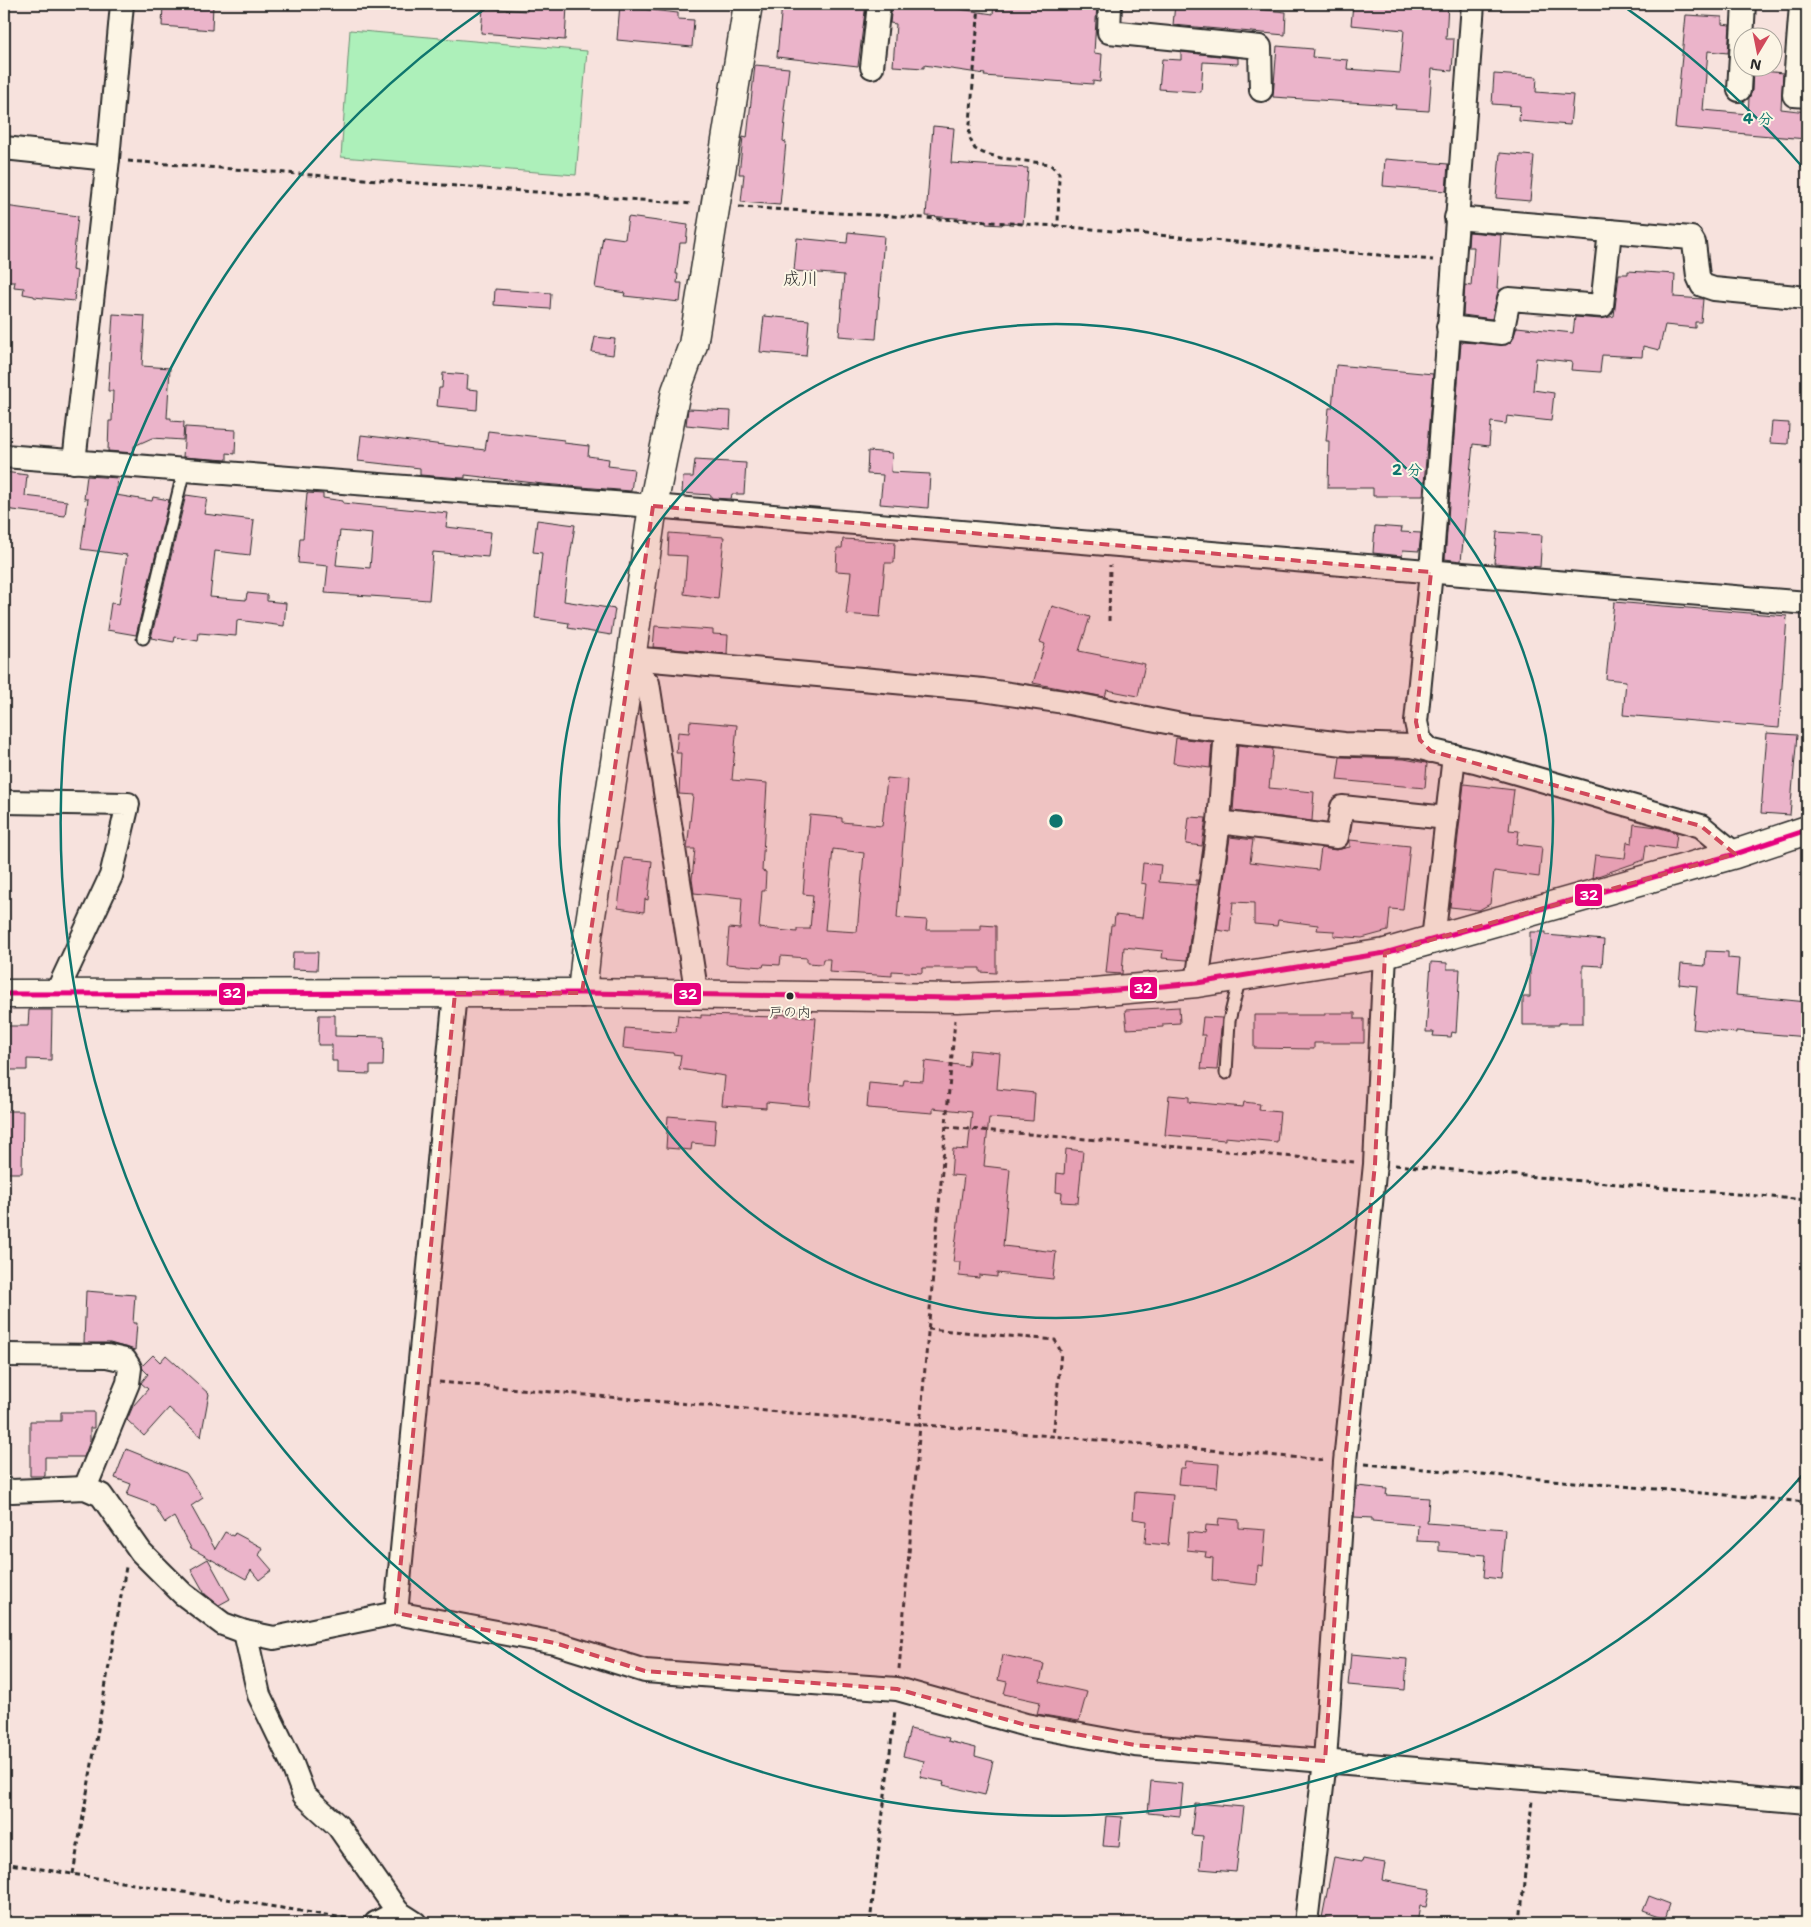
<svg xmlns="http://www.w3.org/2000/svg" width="1811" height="1927" viewBox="0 0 1811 1927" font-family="'Shantell Sans','Klee One',sans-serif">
<rect width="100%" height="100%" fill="#f7e2dd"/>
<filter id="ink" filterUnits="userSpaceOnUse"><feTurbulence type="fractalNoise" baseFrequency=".02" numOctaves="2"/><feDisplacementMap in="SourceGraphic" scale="10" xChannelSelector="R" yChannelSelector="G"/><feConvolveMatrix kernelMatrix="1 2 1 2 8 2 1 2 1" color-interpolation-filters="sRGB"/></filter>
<g filter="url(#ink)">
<!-- green -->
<path fill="#adf0ba" stroke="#6c8e72" d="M350,30L587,51L576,175L341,157Z"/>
<!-- building -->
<g fill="#ebb4ca" stroke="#2b2b2b" fill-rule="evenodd">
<path d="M163,4H213L212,30L162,26Z"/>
<path d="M528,4L567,6L565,40L481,33L483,8L527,11Z"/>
<path d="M620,4H641V9L678,13V19L694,20L692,47L617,40Z"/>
<path d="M782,4H866L858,66L777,57Z"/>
<path d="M905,4H925L993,14L994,4H1097L1094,53L1102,54L1100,82L1093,81V84L984,76L985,74L924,65V68L893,66L896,24L890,23L892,5L905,6Z"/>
<path d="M1175,4H1256V9L1286,12L1285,35L1173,25Z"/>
<path d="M1353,4H1448L1446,39H1454L1452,71L1432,69L1429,111L1395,109L1396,105L1273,97L1277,46L1313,49L1312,57L1348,60L1347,69L1400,73L1404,30L1351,25Z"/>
<path d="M1686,15L1722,17V24L1730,25L1728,53L1708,51L1703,110L1748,114L1749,98L1752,91L1753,70L1783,73L1781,109L1807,112V139L1675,128Z"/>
<path d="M1181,52L1238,58V64L1203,62L1201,92L1159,89L1162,59L1181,60Z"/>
<path d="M755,65L789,68L784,110L786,111L783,141L786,142L780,205L741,202L744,174H739L743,137L747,138Z"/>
<path d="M1494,74L1537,77L1536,92L1573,95L1570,125L1519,121L1520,106L1492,104Z"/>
<path d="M933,126L954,128L951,163L1028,168L1023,224L1003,223L1002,225L986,224V220L926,216Z"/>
<path d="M1500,153L1534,156L1530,201L1496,198Z"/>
<path d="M1385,159L1448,164L1446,191L1383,186Z"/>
<path d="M5,206L78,216L72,270L77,271L74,301L34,297V296L23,294L24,288L14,287L15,282H4Z"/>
<path d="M628,217L688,225L686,243H680L676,274H678L677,283H682L680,302L624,296L625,293L595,288L603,236L625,239Z"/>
<path d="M848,232L884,236L876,339L839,336L844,275L794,271L797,238L847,243Z"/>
<path d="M1469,232L1501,235L1497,288H1499L1498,292L1492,319L1463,315L1465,285L1471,286L1474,247H1468Z"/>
<path d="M1628,271L1675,274L1674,297L1703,299L1701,322H1695V328L1665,325L1659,350L1643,346L1642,357L1602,355L1600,372L1571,370L1572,362L1536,358L1533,390L1554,393L1551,421L1507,416L1506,424L1491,422L1489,446L1473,444L1461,561L1445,559L1461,342L1506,345L1512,341L1517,327L1573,333L1575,317L1601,319L1614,316L1619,274H1628Z"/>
<path d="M495,289L551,293L550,309L494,305Z"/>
<path d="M113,314L145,316L142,366L170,368L167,418H171V421L184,422L183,440L152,438L134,446V453L108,451L109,421H112L113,391H108Z"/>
<path d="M764,316L809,320L806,356L760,352Z"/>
<path d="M595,337L615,339L613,355L592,352Z"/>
<path d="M1336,365L1433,374L1423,496H1373V488H1328L1329,441H1326L1329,408H1332Z"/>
<path d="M443,373L468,375L467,389L478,390L477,410L437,406L439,388H442Z"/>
<path d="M688,409L731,411L730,429L686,425Z"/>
<path d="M1772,422L1789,423L1788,444L1770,443Z"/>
<path d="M185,427L236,430L235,454L227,453V460L183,457Z"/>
<path d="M488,431L564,440V443L589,446L588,456L609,459L608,466L634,469L631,491L543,484L465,475V478H461L420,475V468L358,461L361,435L485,450Z"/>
<path d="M868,451L892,453L891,472L930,474L928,508L880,504L883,475L867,474Z"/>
<path d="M695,460L746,463L744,494H732L731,499L711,498V495L682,493L683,477H693Z"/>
<path d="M4,472L27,475L25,496L67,501L65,516L4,509Z"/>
<path d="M87,476L118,478L116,495L152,501L153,497L169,500L136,635L107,630L111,603L119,604L127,555L81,549L88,499H84Z"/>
<path d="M307,493L323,494V498L343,501V503L448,513L446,527L491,532L488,557L433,552L429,600L325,593L328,566L298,563L300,538H303ZM340,531L373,534L370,568L336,565Z"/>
<path d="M186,495L207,498L204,514L254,520L250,555L215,551L210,597L246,600L247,593L267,595V601L286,603L284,626L237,620L236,636L199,633L198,641L175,637L174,642L151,638Z"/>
<path d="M537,520L575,525L570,557H569L564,601L615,609L611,635L568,628L569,623L535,618L542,553L533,552Z"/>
<path d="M1375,526L1402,528L1401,532L1421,533L1419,551L1403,550L1402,556L1373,553Z"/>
<path d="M1497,532L1542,535L1540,567L1494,563Z"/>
<path d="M669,533L724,537L718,599L684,594L687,556L668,555Z"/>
<path d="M843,539L895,542L894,563H885L880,617L846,614L851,572L836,571L837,548H842Z"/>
<path d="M1614,602L1787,616L1779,728L1623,715L1626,681L1606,679Z"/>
<path d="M1052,606L1090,617L1079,651L1145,664L1138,696L1107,690L1105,697L1033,683L1045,644L1040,642Z"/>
<path d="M655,626L713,630V634L728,635L727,654L653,647Z"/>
<path d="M690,721L737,725L732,780L767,783L762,871L766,872L765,891H762L759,928L797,932V929H810L813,895L803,894L810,815L842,818V822L882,826L887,778L908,780L897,918L927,920L926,930H981V925L996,926V973L980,972V968H922V973L892,971V976L829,972L830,959H823L822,964L807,963V958L781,956L780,965L764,964L763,967L726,964L729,928L740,929L742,898L694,893L692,879L695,849H687L693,795L679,794L681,753H676L678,732L689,733ZM833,849L864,853L857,932L825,930Z"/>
<path d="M1767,733L1797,735L1790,815L1761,813Z"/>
<path d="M1176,738L1212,742L1210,768L1173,763Z"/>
<path d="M1238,745L1273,749L1269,788L1314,792L1312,821L1233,811Z"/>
<path d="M1340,757L1404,759L1426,763L1427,764L1425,788L1337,780Z"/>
<path d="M1464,784L1514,790L1509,830L1519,831L1517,844L1542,847L1539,877L1494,871L1490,904L1479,910L1450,907Z"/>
<path d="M1189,817L1206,818L1202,846L1186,844Z"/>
<path d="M1634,824L1657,827L1677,833L1675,849L1646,845L1644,860L1592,878L1595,855L1625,858L1627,842L1632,843Z"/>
<path d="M1230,837L1253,840L1250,862L1318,870L1321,848L1336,850L1350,847V840L1410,846L1403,910L1390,909L1388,931L1362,938L1334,936V931L1317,930L1318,925L1278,920L1277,926L1254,924V903L1233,902L1230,932L1217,930Z"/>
<path d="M624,858L652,861L648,900L645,899L644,912L618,908Z"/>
<path d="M1143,863L1161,865L1159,882L1196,885V880H1198L1187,960L1162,958L1163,951L1124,947L1122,974L1106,973L1111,925H1114L1115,915L1142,918L1146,884L1141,883Z"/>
<path d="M1530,932H1546V935L1604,940L1602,966L1583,965V1023H1559V1025H1523V997H1530Z"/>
<path d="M1706,951L1728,952V958L1739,959L1736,995L1807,1002V1037L1736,1031V1033L1693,1029L1697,986L1679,984L1681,964L1705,966Z"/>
<path d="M293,952H318L317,970L292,969Z"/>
<path d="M1431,962L1447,963V969H1460L1456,1033L1452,1032L1451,1037L1433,1036L1434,1032H1426Z"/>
<path d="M1179,1007L1180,1023L1163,1024V1027L1127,1029L1125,1010Z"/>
<path d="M29,1010H52L51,1060L27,1059V1070H5L6,1026H28Z"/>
<path d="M1325,1013H1355V1019H1364V1043H1314V1049L1254,1048V1015H1325Z"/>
<path d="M778,1014L816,1018L809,1106L766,1102V1108L722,1105L725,1076L679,1069L681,1055L673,1054V1053L623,1048L625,1028L676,1032L678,1015L701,1018V1015L778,1017Z"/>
<path d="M319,1015H335V1036L384,1037L383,1066H370V1074L337,1073V1061H332V1045H318Z"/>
<path d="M1203,1017L1222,1018L1217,1070L1201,1069L1205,1035H1201Z"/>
<path d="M970,1050L1000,1053L997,1089L1035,1093L1033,1121L989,1118L984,1166L1010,1169L1003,1246L1056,1252L1053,1279L997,1273V1277L979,1275V1278L959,1276L960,1262H953L964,1176L951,1175L953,1149L968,1150L972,1112L933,1108V1113L867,1108L869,1083L903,1086L904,1080L923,1081L925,1061L968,1066Z"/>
<path d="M1169,1095L1189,1097V1102L1243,1107L1244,1102L1260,1104L1259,1110L1280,1112L1277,1142L1225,1137V1140L1165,1135Z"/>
<path d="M4,1111H23L22,1173H4Z"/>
<path d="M668,1116L716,1120L714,1145L692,1143L691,1150L666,1148Z"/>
<path d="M1066,1149L1083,1151L1078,1203L1061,1202L1062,1193L1056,1192L1057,1173L1064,1174Z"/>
<path d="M86,1291L135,1295L133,1323H137L135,1350L110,1343H84Z"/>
<path d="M153,1355L160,1362L166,1355L209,1394L201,1437L169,1408L144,1436L127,1420L133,1406L148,1389L141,1383L148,1374L143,1369L142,1366Z"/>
<path d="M61,1412H94V1428H90V1441L84,1457H45V1476H30V1421H61Z"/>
<path d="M126,1449L186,1473L203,1498L191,1506L215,1549L225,1532L233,1536L235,1533L263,1548L259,1555L272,1570L259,1580L251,1570L246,1579L191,1548L174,1517L165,1523L154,1505L127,1495L131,1484L115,1478Z"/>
<path d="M1186,1461L1219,1464L1217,1487L1178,1484L1180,1468H1185Z"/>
<path d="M1357,1486L1387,1489L1386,1495L1429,1498L1427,1523L1505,1529L1501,1579L1484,1577L1486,1555L1439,1551V1542L1417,1541L1418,1525L1372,1521V1518L1354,1517Z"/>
<path d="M1135,1492L1173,1495L1168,1545L1145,1543L1147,1521L1133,1519Z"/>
<path d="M1219,1518L1239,1520V1528L1266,1530L1263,1566L1258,1565L1257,1585L1212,1580L1213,1558L1205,1557L1206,1552L1187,1550L1188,1532L1205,1534L1206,1525L1218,1526Z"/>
<path d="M208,1559L230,1599L219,1605L205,1594L191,1569Z"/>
<path d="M1351,1654L1407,1659L1405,1690L1348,1685Z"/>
<path d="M1003,1655L1044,1664L1040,1682L1087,1692L1079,1721L1037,1714L1040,1702L1004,1694L1007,1682L998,1680Z"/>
<path d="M910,1729L949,1738L948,1741L976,1748L975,1756L993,1761L985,1795L943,1785L944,1782L920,1777L924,1761L903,1756Z"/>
<path d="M1151,1781L1183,1784L1180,1816L1148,1813Z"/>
<path d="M1195,1803L1244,1807L1236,1872L1200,1869L1203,1836L1191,1835Z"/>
<path d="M1106,1816L1122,1817L1119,1847L1103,1846Z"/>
<path d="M1334,1857L1362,1862L1363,1859L1385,1863L1382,1880L1430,1889L1426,1907L1420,1906L1417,1923H1350L1322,1918Z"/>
<path d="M1649,1896L1670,1904L1665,1919L1643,1911Z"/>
</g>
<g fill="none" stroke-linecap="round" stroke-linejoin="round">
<!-- lane casing -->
<g stroke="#2b2b2b" stroke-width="15">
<g id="lane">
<path d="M143,638L184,470"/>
<path d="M1226,1073L1229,1021L1240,977"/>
</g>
</g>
<!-- street casing -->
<g stroke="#2b2b2b" stroke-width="26">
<g id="street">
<path d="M1110,4L1109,32L1260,47L1261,90"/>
<path d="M1801,5L1794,95L1807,96"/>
<path d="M872,67L879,4"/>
<path d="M1739,90L1744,4"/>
<path d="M4,148L108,159"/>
<path d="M1456,218L1691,238L1694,243L1698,276L1702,285L1714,289L1807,298"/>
<path d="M1448,327L1502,333L1509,299L1602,306L1610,231"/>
<path d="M4,456L653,506L1807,603"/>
<path d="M74,462L108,159L122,4"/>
<path d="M631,658L983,690L1064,702L1187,726L1344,744L1412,746L1475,761L1701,826L1735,854"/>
<path d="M630,666L648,683L697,996"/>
<path d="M1431,751L1420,740L1416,722L1431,572L1473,4"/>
<path d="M4,802L128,804L111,876L56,994"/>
<path d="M1219,822L1337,837L1342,807L1447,818"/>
<path d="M1433,940L1454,756"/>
<path d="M1197,983L1219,822L1226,730"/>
<path d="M4,1355L107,1356L125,1360L130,1368L128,1383L85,1488"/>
<path d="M4,1489L12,1491L85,1488L101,1495L141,1552L183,1594L223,1624L245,1632L274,1638L396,1613L555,1643L645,1671L897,1689L1026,1725L1135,1745L1807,1802"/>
<path d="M396,1613L455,993"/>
<path d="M245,1632L259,1695L291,1761L304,1795L338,1826L398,1912L415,1923"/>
<path d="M376,1923L398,1912"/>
<path d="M1306,1923L1325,1761L1345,1462L1375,1164L1385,953"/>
</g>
</g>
<!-- secondary casing -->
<g stroke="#2b2b2b" stroke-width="31">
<g id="secondary">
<path d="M582,993L588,935L630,666L653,506L676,391L693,345L748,4"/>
<path d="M4,994L582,993L957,998L1083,993L1197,983L1385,953L1735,854L1807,830"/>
</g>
</g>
<!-- path -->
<g stroke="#2b2b2b" stroke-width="3" stroke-dasharray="5 4" stroke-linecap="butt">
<path d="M979,4L969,137L975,149L983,153L1001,158L1050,164L1059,173L1058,226"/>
<path d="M128,161L693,204"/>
<path d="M739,207L1058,226L1433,260"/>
<path d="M1109,621L1110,565"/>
<path d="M946,1127L1354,1162"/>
<path d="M1395,1165L1807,1200"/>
<path d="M928,1329L1055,1340L1061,1352L1053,1437"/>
<path d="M439,1382L1324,1460"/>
<path d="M1365,1464L1807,1502"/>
<path d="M899,1669L955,1020"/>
<path d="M4,1863L356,1920"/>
<path d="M73,1874L126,1567"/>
<path d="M870,1923L895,1710"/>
<path d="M1520,1923L1532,1800"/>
</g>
<!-- lane -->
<use href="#lane" stroke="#fcf5e5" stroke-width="11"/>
<!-- street -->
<use href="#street" stroke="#fcf5e5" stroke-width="22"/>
<!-- secondary -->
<use href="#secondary" stroke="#fcf5e5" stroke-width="28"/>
<!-- bus-1 casing -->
<g stroke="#fcf5e5" stroke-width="9">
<path id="bus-1" d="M4,994L582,993L957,998L1083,993L1197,983L1385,953L1735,854L1807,830"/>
</g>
<!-- bus-1 -->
<use href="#bus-1" stroke="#e5007d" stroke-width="5"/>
</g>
</g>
<!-- marked area -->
<path fill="#d1495b" fill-opacity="0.2" stroke="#d1495b" stroke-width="4" stroke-dasharray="10 6" stroke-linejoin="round" d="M653,506L1431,572L1416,722L1420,740L1431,751L1701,826L1735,854L1385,953L1375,1164L1345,1462L1325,1761L1135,1745L1026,1725L897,1689L645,1671L555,1643L396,1613L455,993H582Z"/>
<!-- distance rings -->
<g fill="none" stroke="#0f766e" stroke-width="2.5">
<circle cx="1056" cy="821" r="497"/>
<path d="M1805 1472A993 993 0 1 1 486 8M1626 8A993 993 0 0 1 1805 170"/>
</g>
<!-- markers -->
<circle fill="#2b2b2b" stroke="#fcf5e5" stroke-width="2" cx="790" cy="996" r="4.5"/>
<g text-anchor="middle" stroke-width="4" stroke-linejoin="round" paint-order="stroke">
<!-- bus labels -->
<g font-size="14" fill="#2b2b2b" stroke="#fcf5e5">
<text x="790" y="1017">戸の内</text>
</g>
<!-- quarter labels -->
<g font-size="18" fill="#2b2b2b" stroke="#fcf5e5">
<text x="801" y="285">成川</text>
</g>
</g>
<circle cx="1056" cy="821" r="8" fill="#0f766e" stroke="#fcf5e5" stroke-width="2.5"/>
<g font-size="15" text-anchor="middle" font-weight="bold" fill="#0f766e" stroke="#fcf5e5" stroke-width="4" stroke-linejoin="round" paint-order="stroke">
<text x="1758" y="124">4 分</text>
<text x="1407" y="475">2 分</text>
</g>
<g stroke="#fcf5e5" stroke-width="2">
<rect x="1574" y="883" width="29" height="24" rx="5" fill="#e5007d"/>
<rect x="1129" y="976" width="29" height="24" rx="5" fill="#e5007d"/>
<rect x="218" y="982" width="28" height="24" rx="5" fill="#e5007d"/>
<rect x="673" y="982" width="29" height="24" rx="5" fill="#e5007d"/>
</g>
<g font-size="14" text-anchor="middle" font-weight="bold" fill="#fff">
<text x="1589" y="900">32</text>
<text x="1143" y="993">32</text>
<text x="232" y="998">32</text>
<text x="688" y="999">32</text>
</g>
<!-- margin -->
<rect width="1811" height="1927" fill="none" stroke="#fcf5e5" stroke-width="20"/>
<rect x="10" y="10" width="1791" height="1907" fill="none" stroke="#2b2b2b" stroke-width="2" filter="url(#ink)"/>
<!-- north arrow -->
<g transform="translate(1758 52) rotate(190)"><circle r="24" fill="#fcf5e5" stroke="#a8a49b"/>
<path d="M0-4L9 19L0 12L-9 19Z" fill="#d1495b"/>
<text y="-8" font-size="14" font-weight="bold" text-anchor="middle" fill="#2b2b2b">N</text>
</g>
</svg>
